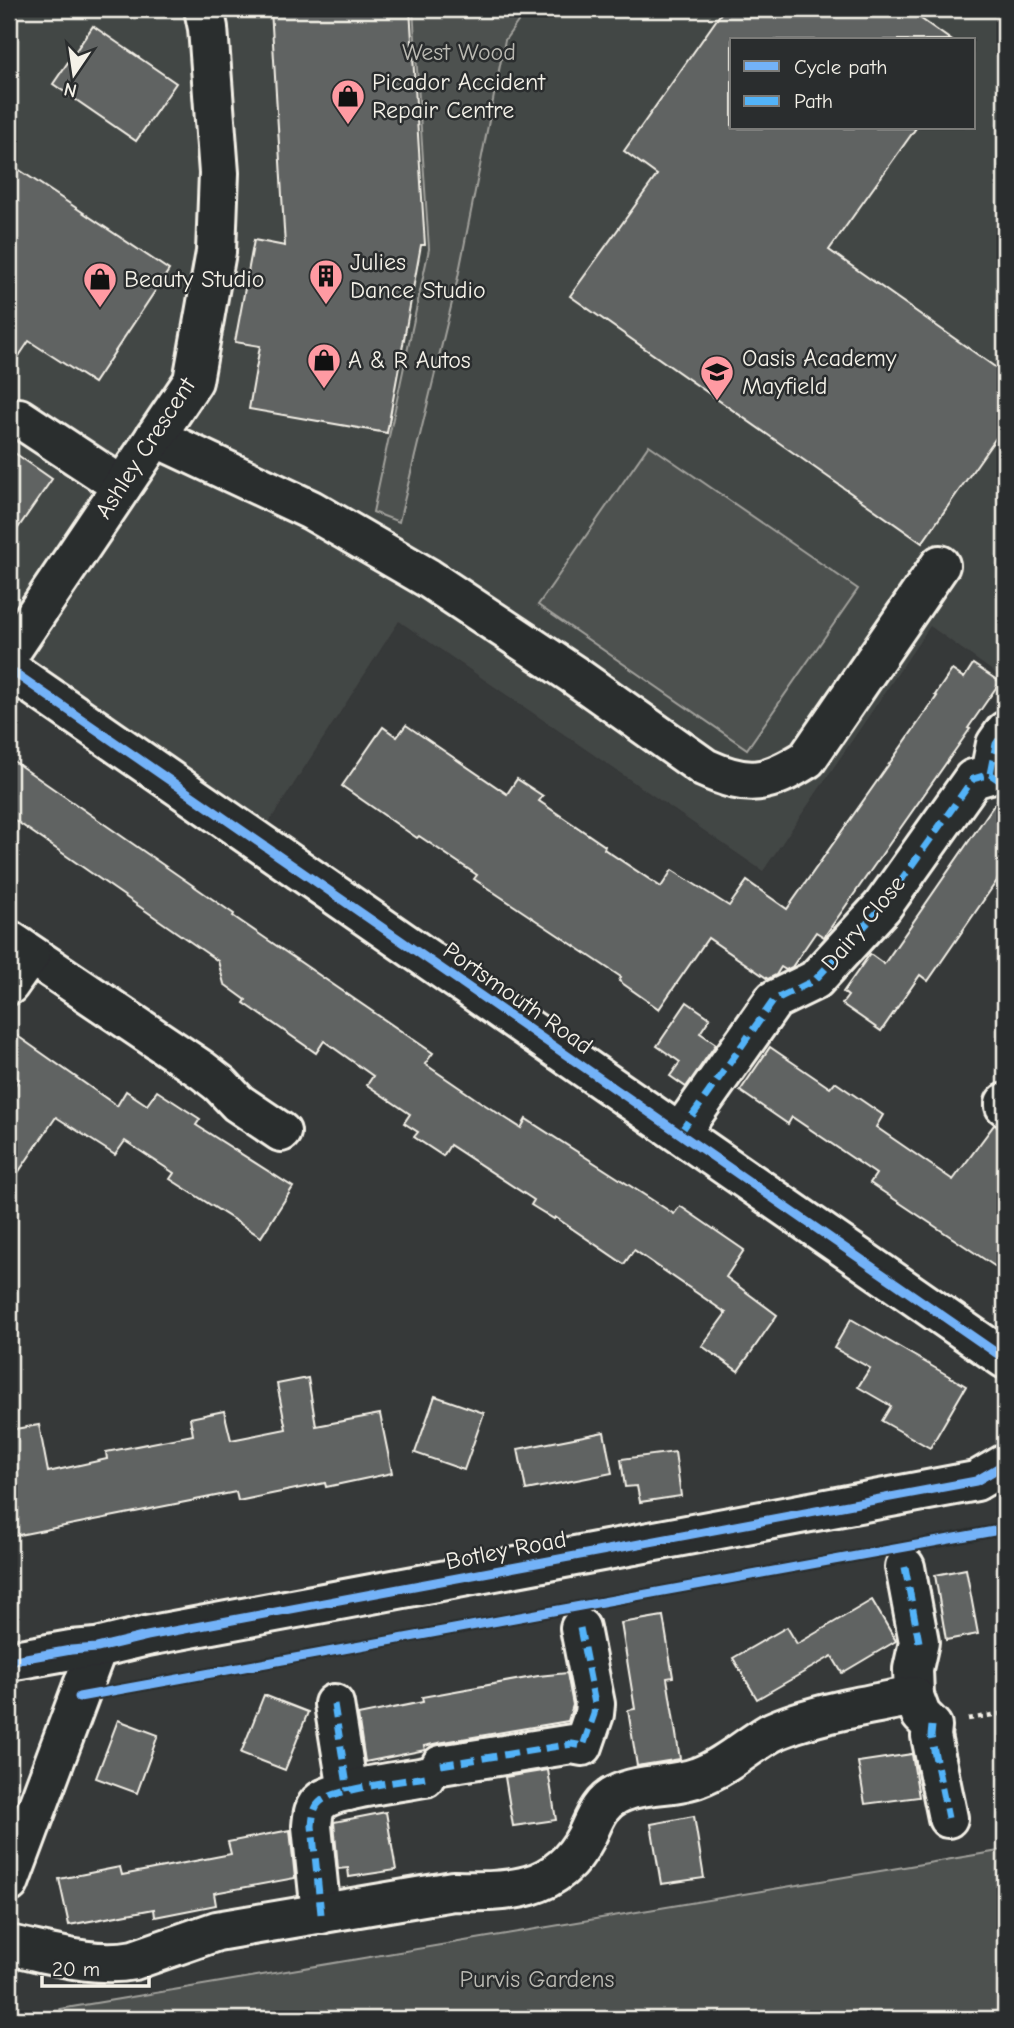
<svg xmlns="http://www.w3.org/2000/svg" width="1014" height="2028" viewBox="0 0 1014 2028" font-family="'Comic Neue',sans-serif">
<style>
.built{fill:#434645;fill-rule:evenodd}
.green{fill:#4e514f;stroke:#a1a19c;stroke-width:2}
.building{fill:#616362;stroke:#f4f1e8;stroke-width:2}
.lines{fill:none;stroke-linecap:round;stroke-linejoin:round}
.minor-casing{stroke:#f4f1e8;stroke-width:44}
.major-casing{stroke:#f4f1e8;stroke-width:44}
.path{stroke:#f4f1e8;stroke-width:4.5;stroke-dasharray:5 5;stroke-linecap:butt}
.minor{stroke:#2a2d2e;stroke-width:38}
.major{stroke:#2a2d2e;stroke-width:38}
.quiet{stroke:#52b3f8;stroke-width:7;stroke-dasharray:14 7;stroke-linecap:butt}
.cycleway-casing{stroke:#2a2d2e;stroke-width:13}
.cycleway{stroke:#73b2f8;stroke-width:9}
.labels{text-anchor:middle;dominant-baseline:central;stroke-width:5;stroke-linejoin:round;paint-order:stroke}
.park-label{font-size:24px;fill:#bab9b2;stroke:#2a2d2e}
.poi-label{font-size:24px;fill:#f4f1e8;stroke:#2a2d2e;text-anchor:start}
.street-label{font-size:24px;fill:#f4f1e8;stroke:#2a2d2e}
</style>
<rect width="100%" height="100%" fill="#363939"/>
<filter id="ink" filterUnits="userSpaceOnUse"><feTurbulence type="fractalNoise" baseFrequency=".0143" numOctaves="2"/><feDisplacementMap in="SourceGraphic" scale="14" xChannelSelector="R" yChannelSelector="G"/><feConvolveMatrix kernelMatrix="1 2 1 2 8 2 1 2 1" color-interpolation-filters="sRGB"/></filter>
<g filter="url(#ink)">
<path class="built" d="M9,9h404l16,240 -56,263 132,-472 22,-31h478v671l-75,-54 -167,245 -364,-250 -135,209 -255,-169zM732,40h242v88h-242z"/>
<g class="green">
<polygon points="413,9 527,9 505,40 457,282 399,522 373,512 429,249"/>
<polygon points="649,445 858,589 747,749 538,605"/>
<polygon points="1005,1850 1005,2019 68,2019 60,2009"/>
</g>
<g class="building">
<polygon points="271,9 410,9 425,245 421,245 387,433 249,409 260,346 235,342 254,240 285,246"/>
<polygon points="724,9 907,9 951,40 732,40 732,128 916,128 829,250 1005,374 1005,425 922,543 570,296 657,175 624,151"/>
<polygon points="93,26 176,83 136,141 53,84"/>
<polygon points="9,163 169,270 94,383 29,341 9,371"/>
<polygon points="9,449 52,479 9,541"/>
<polygon points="973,664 1000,682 968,728 970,729 824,937 816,932 792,967 786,970 781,967 776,975 768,979 708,938 659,1009 619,981 621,977 474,879 477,875 419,836 417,838 342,786 383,727 397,737 406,725 507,794 517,779 543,796 539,801 605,846 604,849 661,887 672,870 729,906 747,881 787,909 937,696 935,695 952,670 964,678"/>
<polygon points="9,758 234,914 233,916 433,1053 425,1064 479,1101 521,1128 526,1119 674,1214 680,1206 744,1250 726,1277 777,1315 738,1371 702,1346 726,1313 634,1250 624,1264 555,1217 554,1219 531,1205 534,1200 450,1145 443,1156 414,1137 418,1132 404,1123 410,1114 367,1085 373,1076 324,1041 316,1053 244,1003 246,1000 224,984 218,961 9,816"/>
<polygon points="1005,789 1005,869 928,981 920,975 881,1031 842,1004 848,996 843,992 870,954 884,964"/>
<polygon points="687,1002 710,1018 700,1033 716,1044 686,1087 670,1076 680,1062 657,1046"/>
<polygon points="9,1030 117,1106 126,1091 147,1105 157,1091 200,1119 196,1125 293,1187 261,1237 170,1179 174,1173 125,1141 115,1155 56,1117 9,1186 9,1094 19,1079 9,1073"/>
<polygon points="770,1047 830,1088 835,1082 883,1115 876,1127 953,1180 994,1125 1005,1128 1005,1273 870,1183 876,1174 792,1117 788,1124 740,1091"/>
<polygon points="851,1319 966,1386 930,1448 882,1421 891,1406 858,1387 870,1368 834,1348"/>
<polygon points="308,1378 316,1426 380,1414 392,1473 326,1487 325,1483 238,1501 236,1492 9,1537 9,1479 18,1477 9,1430 39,1425 48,1472 107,1459 106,1452 193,1435 190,1418 224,1411 231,1440 286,1429 277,1384"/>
<polygon points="435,1396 484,1413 464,1470 415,1453"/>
<polygon points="604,1432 612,1473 526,1490 518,1449"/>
<polygon points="675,1452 681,1496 640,1502 637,1486 625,1487 621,1459"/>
<polygon points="966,1569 978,1634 946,1640 935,1575"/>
<polygon points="872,1600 896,1641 842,1673 832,1656 757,1699 733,1658 787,1627 797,1644"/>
<polygon points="663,1616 673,1677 667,1678 680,1759 637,1766 628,1710 635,1709 621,1623"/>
<polygon points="567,1673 573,1705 568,1721 438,1743 424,1746 425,1750 365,1762 358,1715 423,1702 422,1697 538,1676"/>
<polygon points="264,1695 308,1712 285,1770 241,1753"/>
<polygon points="118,1720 158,1735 137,1793 96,1778"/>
<polygon points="912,1754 919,1797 865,1804 858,1762"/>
<polygon points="548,1770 556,1820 513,1826 505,1777"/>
<polygon points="386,1812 396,1870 349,1877 348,1868 338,1869 334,1822"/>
<polygon points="694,1816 704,1878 661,1884 651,1824"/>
<polygon points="290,1830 295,1878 214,1893 216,1905 155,1917 154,1909 69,1925 59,1879 120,1867 122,1875 231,1854 228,1842"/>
</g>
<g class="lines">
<g class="minor-casing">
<g id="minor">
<polyline points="19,418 122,486"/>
<path d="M155,437l156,73 117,68 146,97 131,93c44,20 62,16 102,-9l133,-194"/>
<polyline points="9,654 193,381 216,252 219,173 208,28 204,9"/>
<polyline points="9,940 202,1070 220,1084 238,1103 281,1132"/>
<polyline points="9,985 30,955"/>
<polyline points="1005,1103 1005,1106"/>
<polyline points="680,1133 774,1000 815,980 882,907 973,779 990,774 996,744 1005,731"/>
<polyline points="905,1567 919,1642 913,1669 914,1696"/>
<polyline points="334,1704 348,1791"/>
<polyline points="441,1765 572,1744 583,1746 594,1714 595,1704 580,1628"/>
<polyline points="9,1883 97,1648"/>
<path d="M321,1914l-9,-88c1,-9 1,-19 9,-25 14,-12 83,-20 104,-24"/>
<path d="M9,1945c40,8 84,23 125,15l83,-29 236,-40c55,1 104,2 133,-54 8,-16 13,-34 30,-42 25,-13 57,-8 82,-18 27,-10 48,-30 72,-44 8,-4 17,-7 25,-10 39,-13 79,-19 119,-27l7,19 11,11 -1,10 17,82"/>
</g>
</g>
<g class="major-casing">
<g id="major">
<polyline points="9,669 1005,1359"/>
<polyline points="9,1661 71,1650 97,1648 147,1636 976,1481 1005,1464"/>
</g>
</g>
<g class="path">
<polyline points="9,736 20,720"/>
<polyline points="968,1719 1005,1713"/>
</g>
<use href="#minor" class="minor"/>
<use href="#major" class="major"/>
<g class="quiet">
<polyline points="990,774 1005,784"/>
<polyline points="680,1133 774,1000 815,980 882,907 973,779 990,774 996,744 1005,731"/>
<polyline points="905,1567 919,1642"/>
<polyline points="334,1704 348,1791"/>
<polyline points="932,1726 931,1736 948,1818"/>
<polyline points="441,1765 572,1744 583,1746 594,1714 595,1704 580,1628"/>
<path d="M321,1914l-9,-88c1,-9 1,-19 9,-25 14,-12 83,-20 104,-24"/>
</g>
<g class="cycleway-casing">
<g id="cycleway">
<polyline points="9,669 1005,1359"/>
<polyline points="9,1661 71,1650 97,1648 147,1636 976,1481 1005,1464"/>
<polyline points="79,1697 1005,1529"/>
</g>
</g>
<use href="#cycleway" class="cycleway"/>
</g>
</g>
<defs>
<g id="shop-pin" transform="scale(1.75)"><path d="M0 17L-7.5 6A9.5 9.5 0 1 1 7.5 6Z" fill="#ff9aa2" stroke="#2a2d2e"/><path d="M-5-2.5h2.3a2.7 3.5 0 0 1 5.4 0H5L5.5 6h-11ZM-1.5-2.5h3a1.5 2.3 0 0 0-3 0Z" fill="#111"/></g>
<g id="building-pin" transform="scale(1.75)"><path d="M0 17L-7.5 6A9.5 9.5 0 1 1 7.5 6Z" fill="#ff9aa2" stroke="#2a2d2e"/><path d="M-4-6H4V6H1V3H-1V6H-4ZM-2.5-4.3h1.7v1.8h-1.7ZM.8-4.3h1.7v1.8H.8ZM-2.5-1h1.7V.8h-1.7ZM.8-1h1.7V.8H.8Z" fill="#111"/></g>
<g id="school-pin" transform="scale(1.75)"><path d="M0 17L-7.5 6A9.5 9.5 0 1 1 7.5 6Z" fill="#ff9aa2" stroke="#2a2d2e"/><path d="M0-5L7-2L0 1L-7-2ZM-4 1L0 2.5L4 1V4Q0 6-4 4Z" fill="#111"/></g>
</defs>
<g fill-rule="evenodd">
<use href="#shop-pin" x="348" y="96"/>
<use href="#building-pin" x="326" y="276"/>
<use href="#shop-pin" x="100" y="279"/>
<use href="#shop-pin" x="324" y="360"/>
<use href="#school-pin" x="717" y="372"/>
</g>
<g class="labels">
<g class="park-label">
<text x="459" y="52">West Wood</text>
<text x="537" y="1979">Purvis Gardens</text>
</g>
<g class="poi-label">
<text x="372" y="82">Picador Accident<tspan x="372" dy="28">Repair Centre</tspan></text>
<text x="350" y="262">Julies<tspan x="350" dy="28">Dance Studio</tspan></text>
<text x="124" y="279">Beauty Studio</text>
<text x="742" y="358">Oasis Academy<tspan x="742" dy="28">Mayfield</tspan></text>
<text x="348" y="360">A &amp; R Autos</text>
</g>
<g class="street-label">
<text transform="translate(145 448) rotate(-57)">Ashley Crescent</text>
<text transform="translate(863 923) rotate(-50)">Dairy Close</text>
<text transform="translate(518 998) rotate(35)">Portsmouth Road</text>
<text transform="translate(506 1550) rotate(-11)">Botley Road</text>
</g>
</g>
<rect width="1014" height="2028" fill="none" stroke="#2a2d2e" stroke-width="35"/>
<rect x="18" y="18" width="979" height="1993" fill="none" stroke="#f4f1e8" stroke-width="2.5" filter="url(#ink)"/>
<rect x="730" y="38" width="245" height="91" fill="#2a2d2e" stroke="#7b7b78" stroke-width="2"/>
<rect x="744" y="61" width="35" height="10" fill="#73b2f8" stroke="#7b7b78" stroke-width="2"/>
<text x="794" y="74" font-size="21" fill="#f4f1e8">Cycle path</text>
<rect x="744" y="96" width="35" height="10" fill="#52b3f8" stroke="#7b7b78" stroke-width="2"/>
<text x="794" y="108" font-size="21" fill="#f4f1e8">Path</text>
<g transform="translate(74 74) rotate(193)" stroke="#2a2d2e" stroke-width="5" paint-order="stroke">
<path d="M0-5L12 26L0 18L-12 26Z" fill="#f4f1e8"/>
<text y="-10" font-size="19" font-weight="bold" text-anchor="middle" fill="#f4f1e8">N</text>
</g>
<path d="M42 1976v10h107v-10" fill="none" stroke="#f4f1e8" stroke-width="3.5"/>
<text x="52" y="1976" font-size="21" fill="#f4f1e8" stroke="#2a2d2e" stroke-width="5" paint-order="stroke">20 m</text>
</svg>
